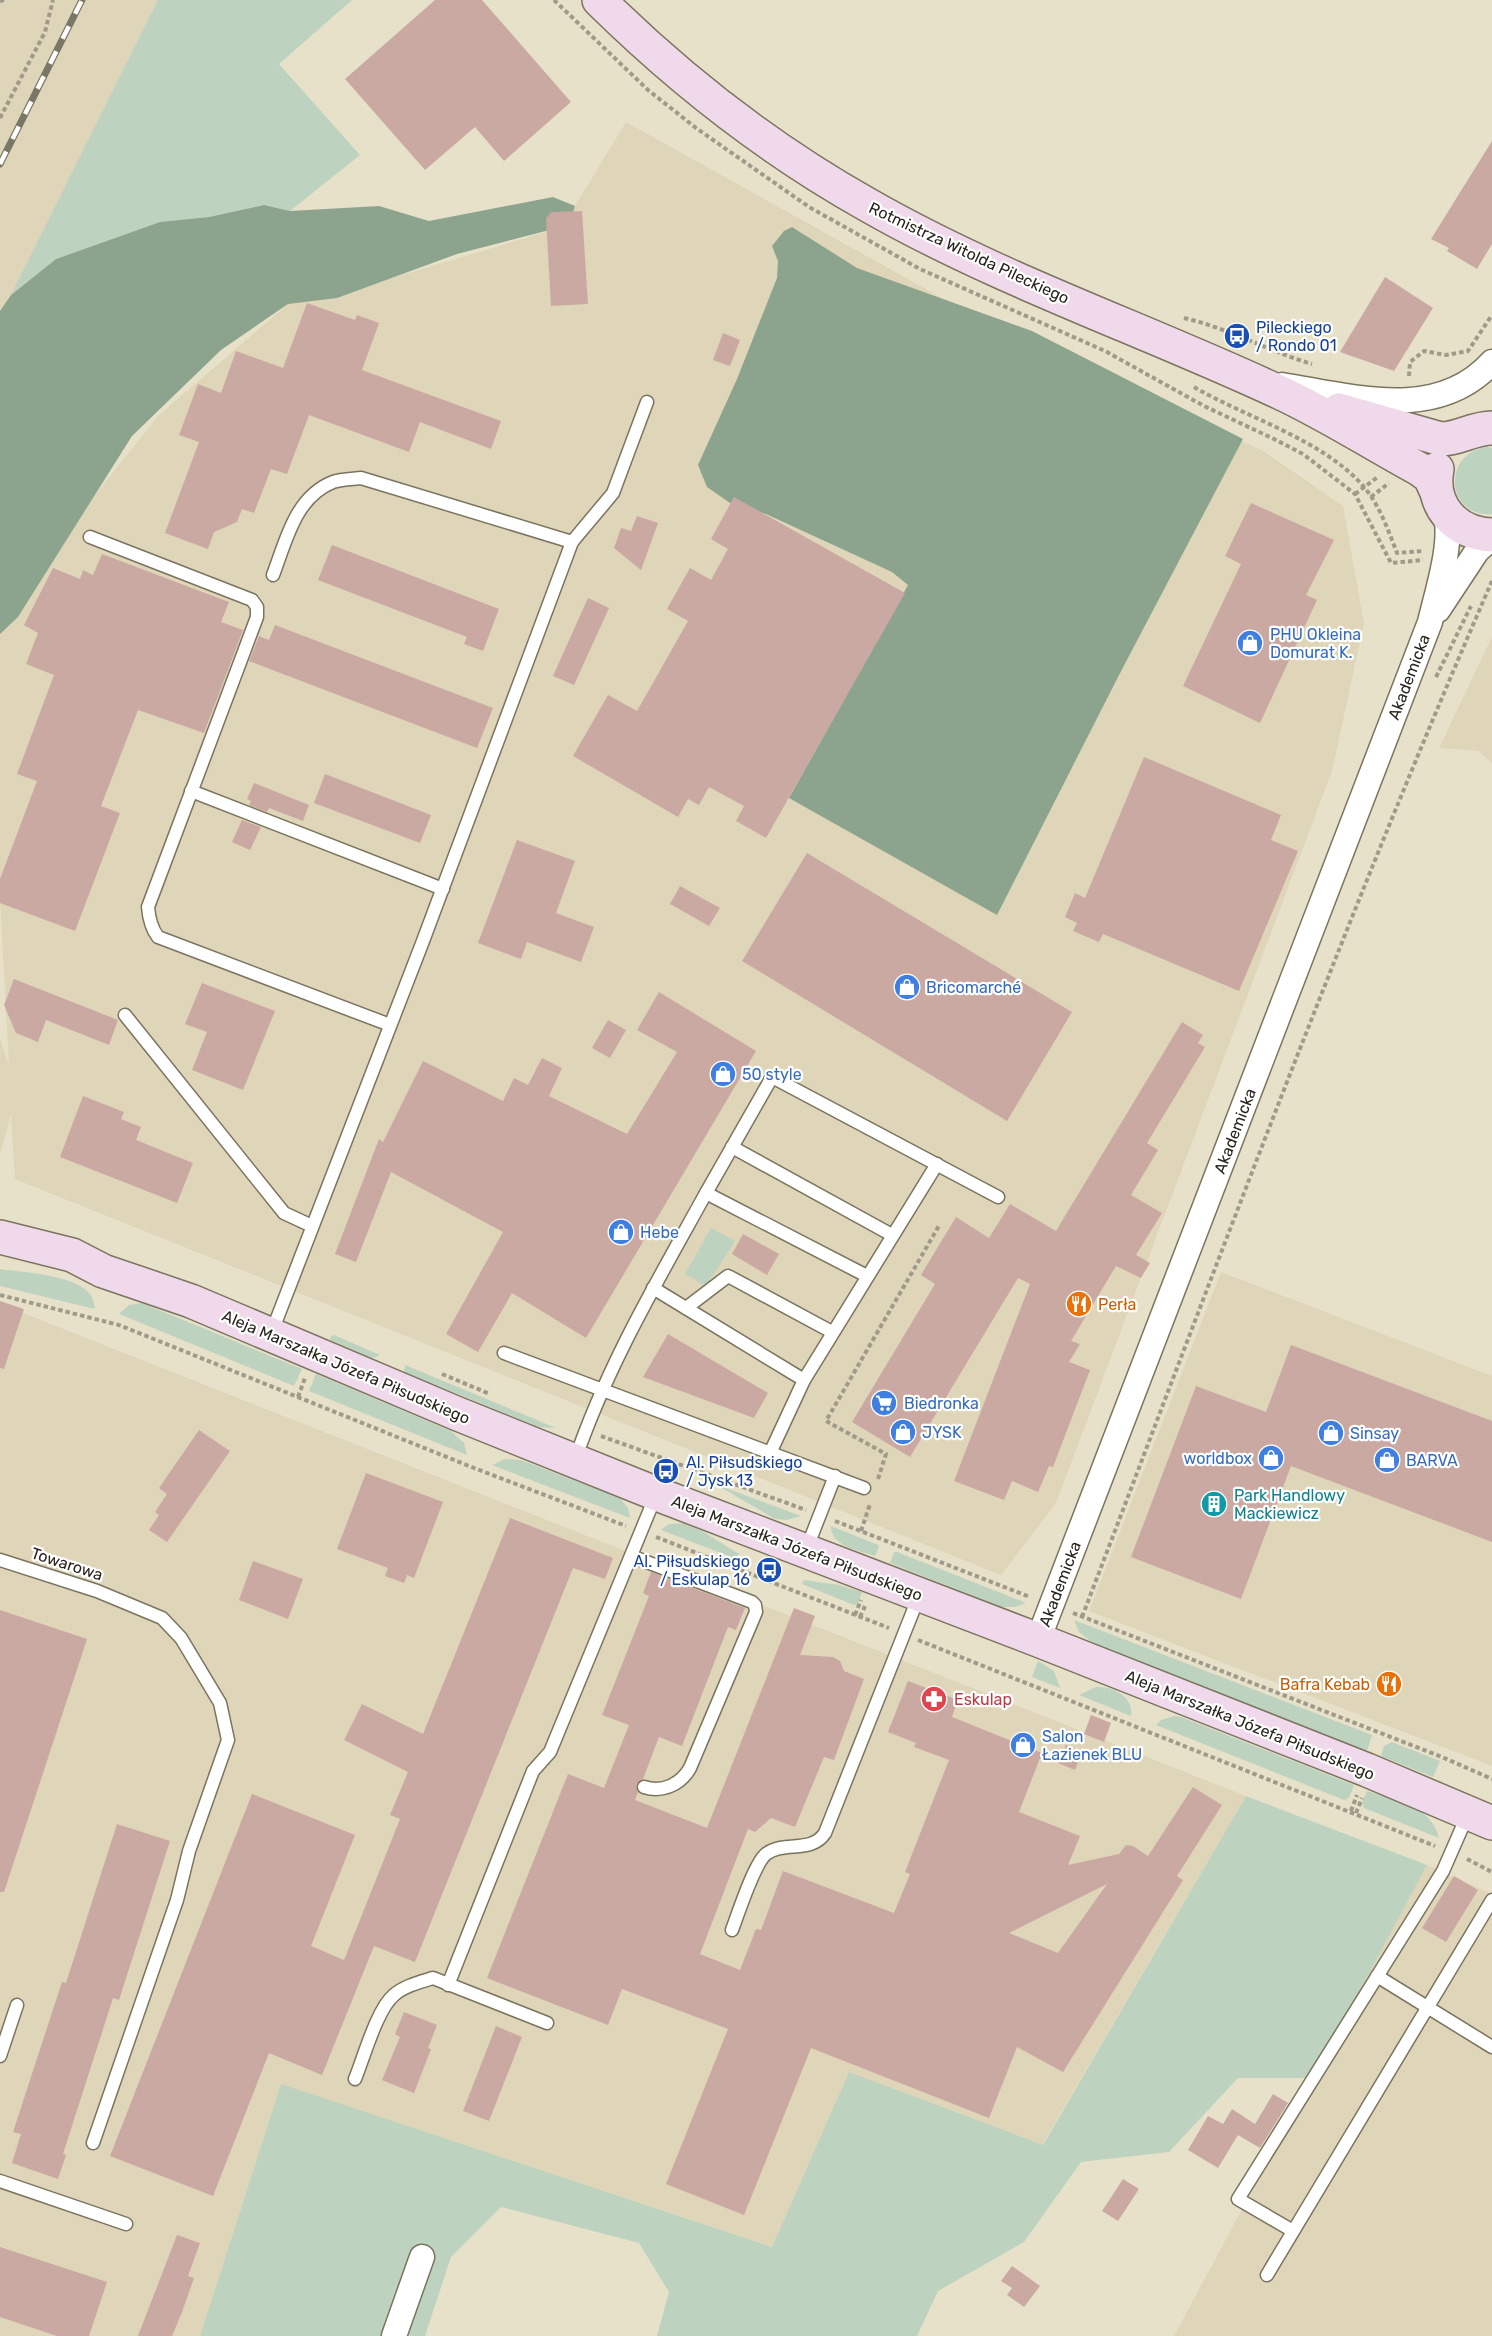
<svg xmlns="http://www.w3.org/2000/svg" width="1492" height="2336" viewBox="0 0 1492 2336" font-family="Rubik,sans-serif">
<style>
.built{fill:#dfd5b8}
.green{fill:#bdd3bf}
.forest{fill:#8ca48e}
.building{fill:#cba9a3;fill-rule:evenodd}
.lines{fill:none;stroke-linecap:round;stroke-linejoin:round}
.lane-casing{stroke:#7a745f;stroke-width:15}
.street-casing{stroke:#7a745f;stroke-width:27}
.secondary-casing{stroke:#7a745f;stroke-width:36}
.path{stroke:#9f9a89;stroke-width:4;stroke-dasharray:4.5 3;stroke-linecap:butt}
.lane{stroke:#fff;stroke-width:12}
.street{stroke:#fff;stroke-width:24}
.secondary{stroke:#f0d9eb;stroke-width:33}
.rail-casing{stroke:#7b7767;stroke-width:7}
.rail{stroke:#fff;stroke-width:4.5;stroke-dasharray:14;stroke-linecap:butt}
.labels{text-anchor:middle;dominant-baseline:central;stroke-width:4.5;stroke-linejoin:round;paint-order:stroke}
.street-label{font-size:16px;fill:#27251c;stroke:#fff}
.transit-label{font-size:16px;fill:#164399;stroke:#fff;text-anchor:start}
.shop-label{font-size:16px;fill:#366cbe;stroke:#fff;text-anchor:start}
.food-label{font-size:16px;fill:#c56008;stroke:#fff;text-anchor:start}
.culture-label{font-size:16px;fill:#0d838f;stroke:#fff;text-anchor:start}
.health-label{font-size:16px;fill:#be3a42;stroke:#fff;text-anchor:start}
</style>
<rect width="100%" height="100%" fill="#e8e1ca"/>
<g class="built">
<polygon points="0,0 158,0 0,319"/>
<polygon points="626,122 942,298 1263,451 1343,506 1364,623 1332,771 1056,1503 1001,1575 15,1179 11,1114 0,1154 0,1039 9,1065 0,900 0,613 159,415 288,304 392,278 569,225 575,206"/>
<polygon points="1492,637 1492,763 1479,751 1439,748"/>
<polygon points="1221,1272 1492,1376 1492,1766 1089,1611"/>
<polygon points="0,1304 1246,1796 1042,2145 849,2072 772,2247 281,2084 200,2336 0,2336"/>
<polygon points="1427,1865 1492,1894 1492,2336 1174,2336"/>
</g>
<g class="green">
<polygon points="158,0 352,0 279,64 360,155 290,211 264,205 209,217 160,222 56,259 11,295"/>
<path d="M1487,447l5,1v66c-45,4 -52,-60 -5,-67z"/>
<polygon points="711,1228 735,1241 706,1286 685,1274"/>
<path d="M0,1269c22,3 73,6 88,23 5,5 6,11 7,17l-95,-23z"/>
<polygon points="142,1303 302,1369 294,1386 119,1314 129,1305"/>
<polygon points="334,1335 380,1355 372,1358 330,1340 331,1336"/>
<polygon points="405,1365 556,1428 539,1427 404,1372"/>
<polygon points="316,1374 451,1431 464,1443 467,1455 309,1391"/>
<polygon points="505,1459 521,1460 620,1498 628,1508 630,1518 492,1465"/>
<polygon points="715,1484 801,1516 787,1520 775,1519"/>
<polygon points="683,1523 702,1531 739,1554 737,1557 734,1558 661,1530 669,1524"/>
<path d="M831,1526l47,19 1,2 -4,9c-15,-5 -45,-10 -44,-30z"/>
<polygon points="894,1552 897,1552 1026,1603 1015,1607 1002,1607 890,1563"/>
<polygon points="804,1580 839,1585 862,1592 858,1604 854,1605 802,1584"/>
<polygon points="1074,1620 1372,1735 1367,1751 1093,1643 1079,1632"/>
<polygon points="1038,1661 1054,1671 1060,1688 1032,1677"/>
<path d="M1096,1687c17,-1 38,10 35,29l-52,-21z"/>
<polygon points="1174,1716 1181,1717 1354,1785 1349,1798 1344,1800 1156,1725 1161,1720"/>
<polygon points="1392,1742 1440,1761 1433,1777 1381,1756 1384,1746"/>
<path d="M1367,1791c28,10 65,15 72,47l-75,-30 -2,-5z"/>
<polygon points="1246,1796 1427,1865 1313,2078 1238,2078 1169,2152 1081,2162 1024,2242 938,2291 917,2336 657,2336 669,2292 639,2243 501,2207 451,2257 425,2336 200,2336 281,2084 772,2247 849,2072 1043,2145"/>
</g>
<g class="forest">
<polygon points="553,197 575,206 569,225 457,254 337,298 288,304 221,350 132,436 18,617 0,634 0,311 11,295 56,259 160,222 209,217 264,205 290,211 379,206 429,221"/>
<polygon points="792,227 857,268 1032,331 1243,439 1118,677 997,915 789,798 908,585 892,572 766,514 730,503 707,487 698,465 737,379 777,278 778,261 772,246 784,231"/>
</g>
<g class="building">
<polygon points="435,0 482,0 571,102 504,161 475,127 425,170 345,79"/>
<polygon points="1492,141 1492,244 1477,269 1447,251 1449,248 1431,239"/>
<polygon points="582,211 588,304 551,306 546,218 552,212"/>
<polygon points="1385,277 1433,308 1394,371 1340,352"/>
<polygon points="307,303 355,320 357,315 379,323 362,370 501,421 491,449 420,422 409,452 309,415 287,474 271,469 254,513 242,509 237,522 214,532 208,549 165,533 199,442 179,435 198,384 221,393 236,351 283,368"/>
<polygon points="723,333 740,340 730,366 713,360"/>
<polygon points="734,497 905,593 766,838 736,821 744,806 709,787 699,805 688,799 678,817 573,756 608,695 637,711 688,621 667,609 690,568 711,580 728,549 711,539"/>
<polygon points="1251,503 1334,540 1306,595 1317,600 1260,723 1183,686 1241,564 1225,556"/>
<polygon points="637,516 658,523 641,570 614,548 621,528 631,531"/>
<polygon points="332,545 499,609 483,651 464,644 467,637 318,580"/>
<polygon points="102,554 229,602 221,622 243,630 204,733 138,710 101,806 120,813 75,931 0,903 0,879 37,781 17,774 54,675 26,664 38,633 24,625 53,568 80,579 83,570 93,575"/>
<polygon points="588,598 609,608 574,685 553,676"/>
<polygon points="275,625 493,708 477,748 249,661 259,636 269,640"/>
<polygon points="1144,757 1281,815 1271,840 1298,851 1239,991 1103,934 1099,942 1073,931 1077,923 1065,917 1075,893 1085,898"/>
<polygon points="325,774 431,815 420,843 314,803"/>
<polygon points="254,783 309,805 303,821 269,808 267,812 249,805 251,801 247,799"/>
<polygon points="242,820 261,827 250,850 232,842"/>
<polygon points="517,840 575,861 556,913 594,927 581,962 527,942 521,959 478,943"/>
<polygon points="807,853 1072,1012 1007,1121 742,961"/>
<polygon points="680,886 720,908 709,926 670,904"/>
<polygon points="14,979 118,1020 109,1045 46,1020 38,1042 16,1033 4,1005"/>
<polygon points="202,983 275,1011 243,1090 192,1070 207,1032 185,1024"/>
<polygon points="659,992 756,1051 586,1338 512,1293 478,1352 446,1334 503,1232 391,1172 356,1262 335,1254 379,1139 383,1142 423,1061 503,1101 514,1078 528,1085 542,1058 562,1068 549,1096 627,1134 677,1052 637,1030"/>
<polygon points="608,1020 626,1030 610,1058 592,1048"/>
<polygon points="1182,1022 1203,1035 1198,1043 1205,1047 1147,1143 1158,1150 1131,1195 1162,1213 1136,1255 1150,1263 1141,1278 1116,1266 1071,1341 1080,1344 1069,1362 1090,1370 1053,1467 1049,1466 1038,1492 1012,1481 1004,1500 954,1481 1030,1284 1018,1278 910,1457 852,1422 935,1284 921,1275 956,1217 989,1238 1010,1204 1056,1231"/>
<polygon points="83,1096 124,1112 121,1119 141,1127 136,1140 193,1163 177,1203 60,1157"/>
<polygon points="743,1234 779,1254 767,1275 732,1254"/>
<polygon points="0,1301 24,1309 4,1369 0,1368"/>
<polygon points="668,1334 768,1393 754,1418 643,1377"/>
<polygon points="1291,1345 1492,1421 1492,1542 1291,1466 1241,1599 1131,1557 1196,1386 1266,1412"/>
<polygon points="199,1430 230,1451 167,1542 149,1530 159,1515 155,1512 167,1494 159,1488"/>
<polygon points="366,1473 443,1502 414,1578 407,1575 404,1583 385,1576 388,1568 337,1549"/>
<polygon points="510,1518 613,1558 605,1579 573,1568 415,1962 374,1946 322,2075 269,2053 213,2196 110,2156 252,1794 355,1835 311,1946 344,1960 400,1819 390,1815 408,1772 344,1740 362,1704 423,1734"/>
<polygon points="253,1561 303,1579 288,1619 239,1600"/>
<path d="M651,1572l94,36 -9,22 -8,-3 -46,119 -23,-9 -16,42 -7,6 2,7 -3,8 72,28 87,-220 21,8 -15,39 33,2 7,4 4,10 20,8 -30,81 -10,-3 -29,70 -24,-9 -16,14 -7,-3 -48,125 40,16 16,-41 5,1 22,-59 111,42 16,-39 -5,-2 44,-112 -35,-13 2,-4 -28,-11 20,-51 50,19 -6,17 90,36 -23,59 61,24 -12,29 51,-11 7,-9 7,1 15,10 45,-69 29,18 -45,71 6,4 -120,192 -46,-25 -28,71 -178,-70 -67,167 -78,-31 62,-155 -106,-40 -14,36 -121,-47 81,-204 36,14 25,-63 -27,-10 47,-119 -6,-3zM1107,1884l-49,69 -49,-20z"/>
<polygon points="0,1610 87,1639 4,1892 0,1892"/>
<polygon points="1091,1715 1111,1723 1104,1742 1084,1734"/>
<polygon points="1066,1745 1082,1753 1075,1770 1058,1763"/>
<polygon points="117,1824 170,1841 119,2000 113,1998 63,2154 66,2155 58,2179 12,2163 21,2134 13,2132 62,1982 66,1983"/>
<polygon points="1454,1876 1478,1890 1446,1942 1422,1928"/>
<polygon points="404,2012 437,2025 428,2048 431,2049 414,2093 382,2080 400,2037 395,2034"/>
<polygon points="496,2026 522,2037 489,2121 463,2111"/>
<polygon points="1273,2094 1288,2103 1260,2148 1238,2135 1218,2168 1188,2150 1208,2116 1223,2124 1232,2109 1255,2124"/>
<polygon points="1123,2179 1139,2189 1118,2221 1102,2211"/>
<polygon points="177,2235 200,2243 188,2276 194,2278 182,2312 172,2336 138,2336"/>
<polygon points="0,2247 107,2282 89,2336 57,2336 0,2317"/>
<polygon points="1012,2266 1040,2286 1024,2307 1007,2295 1012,2288 1001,2281"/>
</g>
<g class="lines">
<g class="lane-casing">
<g id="lane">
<path d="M90,537l162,63 5,7v10l-109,290c1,12 3,21 10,30l232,88"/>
<path d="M273,575c13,-34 22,-78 60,-93 8,-3 19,-3 28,-4l211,64"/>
<polyline points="191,791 443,889"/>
<polyline points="125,1015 284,1213 312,1226"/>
<polyline points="732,1147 892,1235"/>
<polyline points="706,1193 772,1077 998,1197"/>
<polyline points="653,1288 804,1380"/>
<polyline points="686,1308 728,1276 832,1332"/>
<polyline points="271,1334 423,941 572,542 613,493 647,402"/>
<polyline points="504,1353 864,1488"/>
<polyline points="771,1451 804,1380 937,1164"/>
<path d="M575,1460c32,-94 83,-180 131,-267l161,83"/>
<polyline points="806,1550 835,1476"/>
<path d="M631,1556l121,46 3,3 1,7 -66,156c-9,16 -27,25 -46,19"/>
<polyline points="0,1560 97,1591 162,1618 181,1638 220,1703 228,1740 189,1851 177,1900 93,2143"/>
<path d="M732,1930c6,-16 22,-66 34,-76 19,-14 45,0 59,-21l94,-237"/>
<polyline points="1377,1976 1492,2047"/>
<polyline points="448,1985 533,1771 550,1752 656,1495"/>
<polyline points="0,2056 17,2005"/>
<path d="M355,2079c9,-22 22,-70 39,-84 10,-9 26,-13 39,-17l114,45"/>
<polyline points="0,2181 126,2224"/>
<polyline points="1293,2231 1238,2199 1443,1871 1468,1814"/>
<polyline points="1267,2275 1492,1900"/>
</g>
</g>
<g class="street-casing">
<g id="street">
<path d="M1282,385c69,11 155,38 210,-23"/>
<polyline points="1438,610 1477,551 1492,537"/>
<path d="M1038,1640l392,-1018c7,-30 24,-81 15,-110"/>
<polyline points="394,2336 422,2257"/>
</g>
</g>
<g class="secondary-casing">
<g id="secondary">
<path d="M599,0c80,79 171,150 269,205 131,75 276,124 413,188 47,22 92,51 138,76l11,8 5,11"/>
<path d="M1339,410l102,29c18,0 32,-11 51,-11"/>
<path d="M1437,469c-7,36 18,65 55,66"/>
<polyline points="0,1237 72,1255 103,1271 191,1301 458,1414 657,1494 1038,1640 1367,1770 1492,1823"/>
</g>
</g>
<g class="path">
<polyline points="554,0 648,90 696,128 809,207 920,269 1105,351 1204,406 1274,439 1303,454 1355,494 1391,563 1423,560"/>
<polyline points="0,1 4,0"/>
<polyline points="0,118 45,32 53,0"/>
<path d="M1184,318c44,10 84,33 128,46"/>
<polyline points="1409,376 1410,362 1424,351 1446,355 1468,351 1492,315"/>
<path d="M1194,387c53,31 130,53 170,100 16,19 24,43 33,66l26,-2"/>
<polyline points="1355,494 1379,476"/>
<polyline points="1371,497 1389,483"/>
<polyline points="1436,677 1471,606"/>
<polyline points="0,1295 119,1325 474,1468 626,1526"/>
<polyline points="442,1374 490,1394"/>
<polyline points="298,1397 305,1378"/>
<polyline points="601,1436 806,1510"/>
<polyline points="878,1479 886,1454 826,1421 940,1224"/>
<polyline points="835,1521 1030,1597"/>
<polyline points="861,1531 870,1504"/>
<polyline points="656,1537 889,1628"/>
<polyline points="1073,1613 1442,1757 1492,1779"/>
<polyline points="855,1615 861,1600"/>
<polyline points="860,1617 866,1604"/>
<path d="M1082,1617c133,-347 262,-696 410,-1036"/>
<polyline points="918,1640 1435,1846"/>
<polyline points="1351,1811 1357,1795"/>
<polyline points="1356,1813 1362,1798"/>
<polyline points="1467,1859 1492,1872"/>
</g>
<use href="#lane" class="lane"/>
<use href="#street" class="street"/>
<use href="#secondary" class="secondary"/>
<g class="rail-casing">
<polyline id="rail" points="0,164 82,0"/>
</g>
<use href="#rail" class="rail"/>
</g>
<defs>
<g id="bus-disc" transform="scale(1.35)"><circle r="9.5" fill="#1a4fb4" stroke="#fff"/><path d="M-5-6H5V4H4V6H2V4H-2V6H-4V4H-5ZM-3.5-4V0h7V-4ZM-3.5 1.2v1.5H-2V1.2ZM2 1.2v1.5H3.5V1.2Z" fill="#fff"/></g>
<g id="shop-disc" transform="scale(1.35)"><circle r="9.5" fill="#3f7fe0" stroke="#fff"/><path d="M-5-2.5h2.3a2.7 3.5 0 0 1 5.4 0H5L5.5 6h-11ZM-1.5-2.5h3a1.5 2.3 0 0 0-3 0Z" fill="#fff"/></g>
<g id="restaurant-disc" transform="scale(1.35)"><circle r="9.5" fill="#e8710a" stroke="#fff"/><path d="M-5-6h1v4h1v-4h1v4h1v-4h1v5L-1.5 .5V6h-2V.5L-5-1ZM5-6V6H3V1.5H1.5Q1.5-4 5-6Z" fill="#fff"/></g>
<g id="supermarket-disc" transform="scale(1.35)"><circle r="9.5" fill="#3f7fe0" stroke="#fff"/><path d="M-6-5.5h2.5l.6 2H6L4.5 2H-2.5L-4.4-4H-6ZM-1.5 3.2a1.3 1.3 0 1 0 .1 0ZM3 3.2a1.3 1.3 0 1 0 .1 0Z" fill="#fff"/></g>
<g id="building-disc" transform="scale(1.35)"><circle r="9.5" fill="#0f9aa8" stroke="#fff"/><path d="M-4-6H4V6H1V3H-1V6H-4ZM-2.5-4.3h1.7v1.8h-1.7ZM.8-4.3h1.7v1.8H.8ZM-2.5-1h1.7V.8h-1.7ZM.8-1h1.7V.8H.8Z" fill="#fff"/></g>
<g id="pharmacy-disc" transform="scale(1.35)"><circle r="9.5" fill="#e0444e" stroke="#fff"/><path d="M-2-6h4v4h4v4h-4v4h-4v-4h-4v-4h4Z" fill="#fff"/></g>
</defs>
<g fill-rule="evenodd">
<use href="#bus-disc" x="1237" y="336"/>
<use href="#shop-disc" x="1250" y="643"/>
<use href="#shop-disc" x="907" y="987"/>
<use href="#shop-disc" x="723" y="1074"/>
<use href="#shop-disc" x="621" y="1232"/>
<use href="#restaurant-disc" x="1079" y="1304"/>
<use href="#supermarket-disc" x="884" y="1403"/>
<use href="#shop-disc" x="903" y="1432"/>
<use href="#shop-disc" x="1331" y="1433"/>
<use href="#shop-disc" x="1271" y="1458"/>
<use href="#shop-disc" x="1387" y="1460"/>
<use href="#bus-disc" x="666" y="1471"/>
<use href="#building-disc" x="1214" y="1504"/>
<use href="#bus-disc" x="769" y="1570"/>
<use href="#restaurant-disc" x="1389" y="1684"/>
<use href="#pharmacy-disc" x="934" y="1699"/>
<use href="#shop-disc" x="1023" y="1745"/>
</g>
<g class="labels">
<g class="street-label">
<text transform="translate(969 253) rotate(25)">Rotmistrza Witolda Pileckiego</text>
<text transform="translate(1409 677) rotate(-69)">Akademicka</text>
<text transform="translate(1235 1131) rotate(-69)">Akademicka</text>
<text transform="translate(346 1367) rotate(23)">Aleja Marszałka Józefa Piłsudskiego</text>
<text transform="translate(797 1548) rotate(21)">Aleja Marszałka Józefa Piłsudskiego</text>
<text transform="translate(67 1564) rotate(18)">Towarowa</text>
<text transform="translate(1060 1584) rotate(-69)">Akademicka</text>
<text transform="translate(1250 1725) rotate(22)">Aleja Marszałka Józefa Piłsudskiego</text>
</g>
<g class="transit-label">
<text x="1256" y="327">Pileckiego<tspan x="1256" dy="18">/ Rondo 01</tspan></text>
<text x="686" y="1462">Al. Piłsudskiego<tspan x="686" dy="18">/ Jysk 13</tspan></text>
<text x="750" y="1561" text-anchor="end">Al. Piłsudskiego<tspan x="750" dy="18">/ Eskulap 16</tspan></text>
</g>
<g class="shop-label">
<text x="1270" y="634">PHU Okleina<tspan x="1270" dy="18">Domurat K.</tspan></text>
<text x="926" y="987">Bricomarché</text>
<text x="742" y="1074">50 style</text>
<text x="640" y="1232">Hebe</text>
<text x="904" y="1403">Biedronka</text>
<text x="922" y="1432">JYSK</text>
<text x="1350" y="1433">Sinsay</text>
<text x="1252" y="1458" text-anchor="end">worldbox</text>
<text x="1406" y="1460">BARVA</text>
<text x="1042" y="1736">Salon<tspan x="1042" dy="18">Łazienek BLU</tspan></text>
</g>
<g class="food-label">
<text x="1098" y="1304">Perła</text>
<text x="1370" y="1684" text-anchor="end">Bafra Kebab</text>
</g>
<g class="culture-label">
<text x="1234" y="1495">Park Handlowy<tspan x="1234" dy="18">Mackiewicz</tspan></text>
</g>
<g class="health-label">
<text x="954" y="1699">Eskulap</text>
</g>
</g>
</svg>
